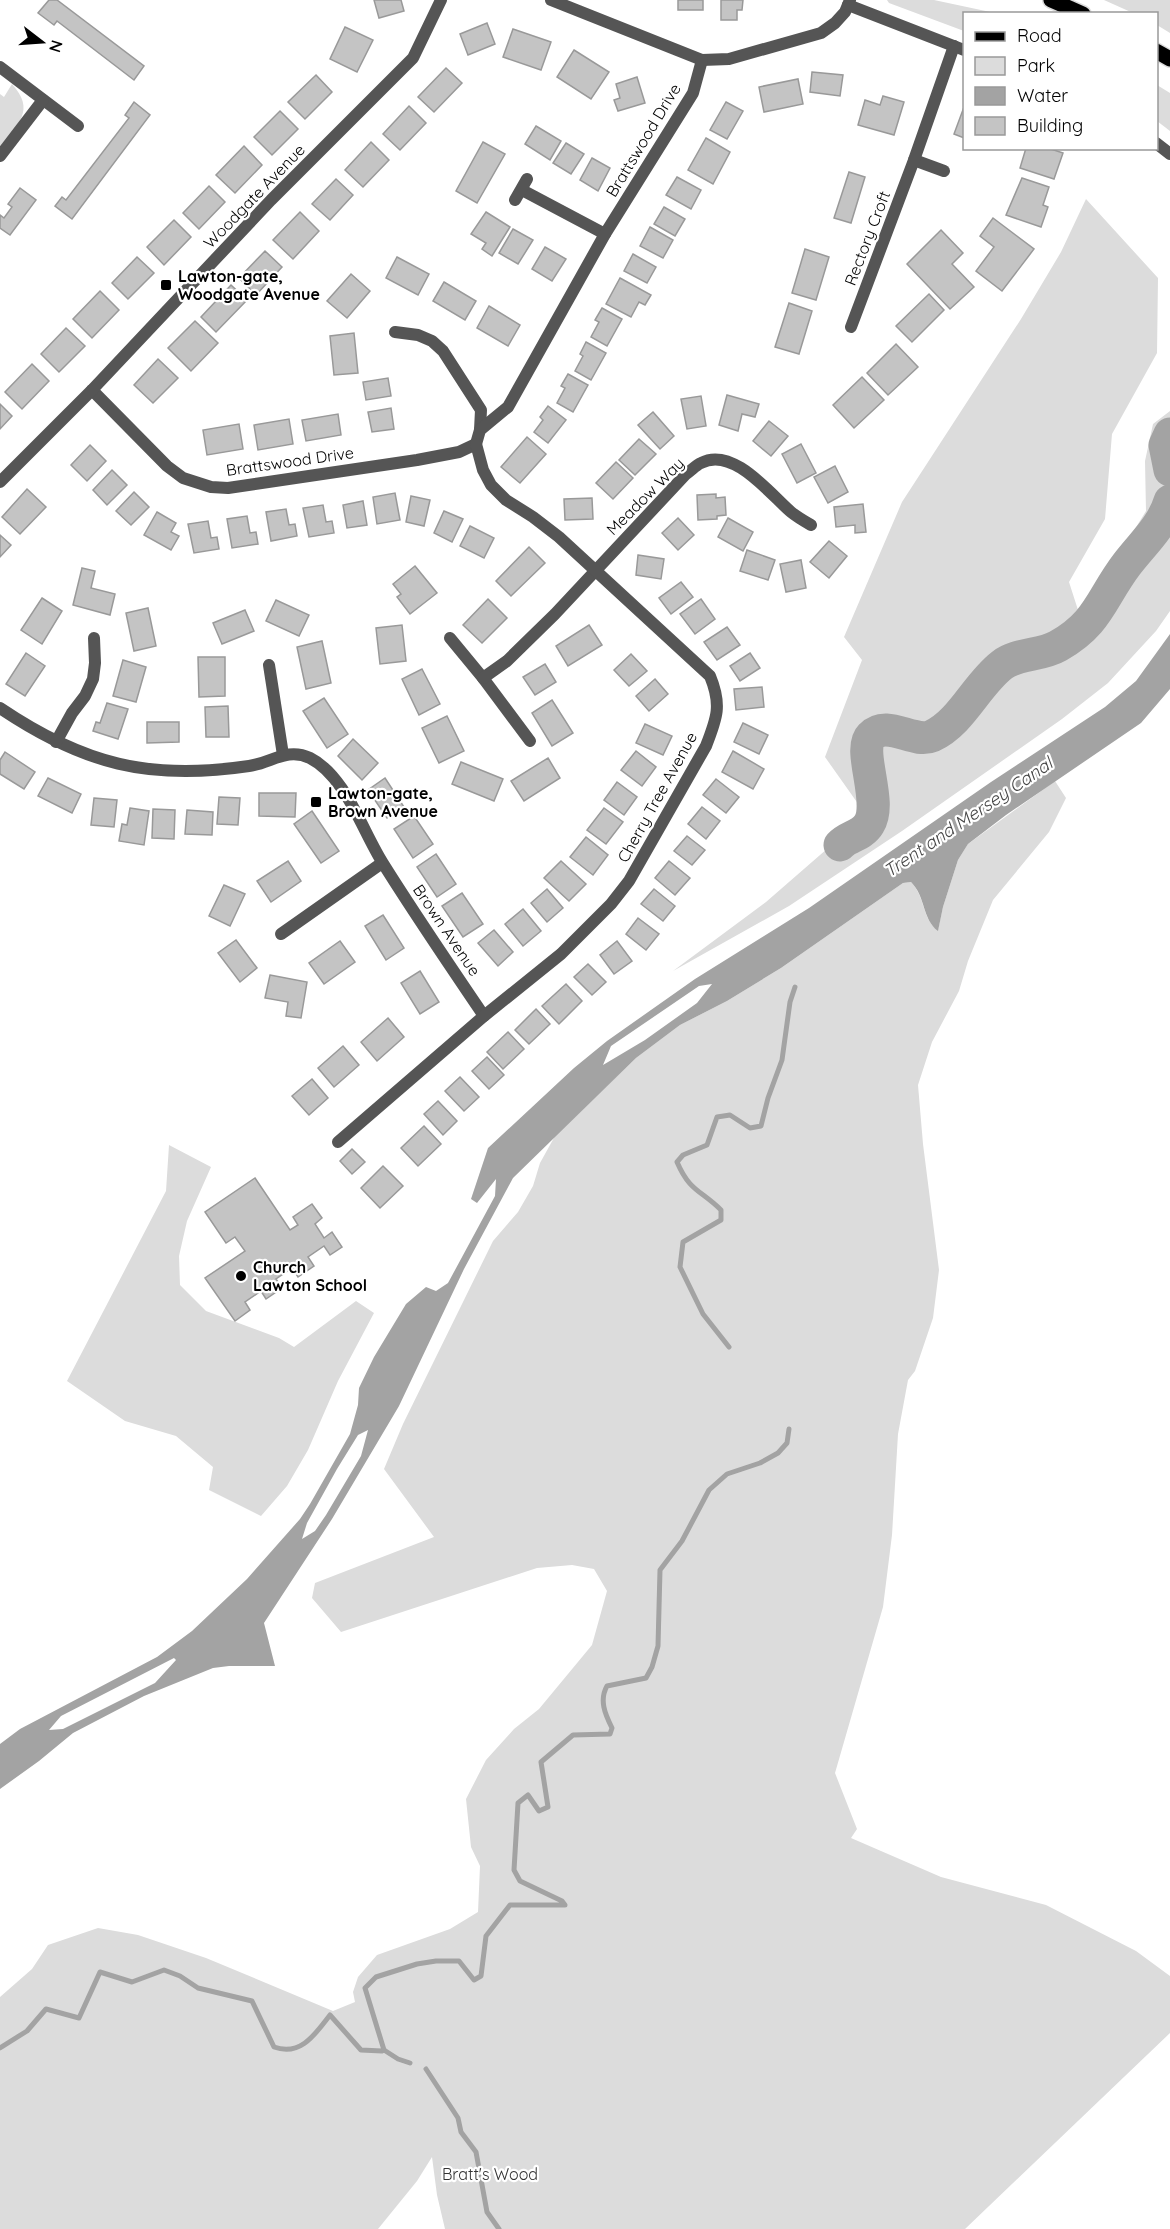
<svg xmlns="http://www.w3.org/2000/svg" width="1170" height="2229" viewBox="0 0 1170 2229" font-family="Quicksand,sans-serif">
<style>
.green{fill:#dcdcdc}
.water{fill:#a3a3a3;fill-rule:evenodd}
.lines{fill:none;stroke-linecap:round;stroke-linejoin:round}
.stream{stroke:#a3a3a3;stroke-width:5}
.river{stroke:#a3a3a3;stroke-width:33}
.building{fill:#c4c4c4;stroke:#999;stroke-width:1.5}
.primary-casing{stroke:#dbdbdb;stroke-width:18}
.minor{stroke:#555;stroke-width:12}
.primary{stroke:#000;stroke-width:15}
.poi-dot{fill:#000;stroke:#fff;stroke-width:2}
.labels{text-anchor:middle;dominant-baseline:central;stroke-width:4.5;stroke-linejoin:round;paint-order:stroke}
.street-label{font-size:16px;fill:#000;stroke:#fff}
.poi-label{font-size:16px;font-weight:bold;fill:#000;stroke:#fff;text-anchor:start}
.park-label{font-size:16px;fill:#333;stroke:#fff}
.water-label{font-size:18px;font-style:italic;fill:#444;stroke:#fff}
</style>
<rect width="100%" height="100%" fill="#fff"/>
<g class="green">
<polygon points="887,0 934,0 995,13 964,14 964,31 889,3"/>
<polygon points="1104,0 1170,0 1170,33 1157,25 1156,14 1133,13"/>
<path d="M12,84c24,27 6,39 -12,63v-53l4,3z"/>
<polygon points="1157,85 1170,93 1170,131 1157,121"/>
<polygon points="1086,199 1158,278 1157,353 1112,434 1105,519 1069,582 1078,610 1088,599 1111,568 1146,511 1145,461 1153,424 1170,411 1170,611 1156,631 1108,683 1062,719 902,831 789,906 673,971 766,902 866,815 825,757 862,660 844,637 902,502 1021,319 1061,252"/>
<path d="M1055,781l11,17 -17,34 -56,68 -25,61 -9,30 -27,51 -14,43 5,59 16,126 -6,48 -18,53 -7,9 -10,54 -6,101 -9,72 -48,166 22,56 -6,9 90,39 105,28 90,46 34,25v57l-205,196h-520l-8,-34 -5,-38 -15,24 -39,48h-378v-232l32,-28 16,-24 50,-17 40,7 68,23 127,53 22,-9 -2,-10 5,-15 19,-22 73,-26 28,-17 2,-46 -9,-19 -5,-48 20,-39 28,-31 25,-20 53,-64 15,-54 -13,-22 -22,-4 -35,3 -196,64 -29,-34 3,-15 119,-46 -50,-68 19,-45 90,-183 25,-29 15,-26 7,-23 15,-27 81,-78 44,-33 47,-24 54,-33 122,-85 8,-1c15,16 11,38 27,48l5,-23 15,-47 10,-16z"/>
<polygon points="169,1145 211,1167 187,1221 179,1256 180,1285 206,1311 279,1338 294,1347 356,1301 374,1313 338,1381 308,1450 287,1486 261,1516 209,1490 213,1467 176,1436 125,1421 67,1381 166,1191"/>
</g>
<path class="water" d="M1170,634v55l-29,34 -135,92 -38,29 -10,16 -15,47 -5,24c-16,-12 -12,-34 -27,-49l-8,1 -122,85 -54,33 -47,24 -44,33 -123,120 -49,91 -65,137 -67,113 -68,104 11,43h-46l-16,2 -69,28 -71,37 -34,28 -39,28v-45l20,-15 137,-72 35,-26 55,-52 53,-60 10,-15 40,-70 8,-29 1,-17 15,-31 32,-53 20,-17 10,4 12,-8 47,-87 1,-17 -19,24 -6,-4 17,-51 86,-80 33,-27 88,-62 114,-71 182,-126 114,-75 31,-26zM712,984l-15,19 -52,37 -42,25 8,-19 88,-60zM368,1430l-7,26 -35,59 -11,16 -13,8 5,-16 30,-54 21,-34zM174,1658l2,2 -21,23 -92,46 -14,1 12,-14z"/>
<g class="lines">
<g class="stream">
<path d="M729,1347l-26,-33 -23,-47 3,-25 38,-22v-10c-20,-20 -31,-18 -44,-48l6,-7 24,-10 10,-28 13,-2 20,13 11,-2 7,-28 14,-38 8,-58 5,-15"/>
<path d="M0,2048l27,-17 19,-22 33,9 21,-46 32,10 32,-12 16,6 18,12 54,13 22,46c27,10 42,-14 56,-32l31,35 21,1 2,-1 -19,-62 11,-11 41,-13 19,-3h23l15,19 7,-4 5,-40 24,-31h55l-3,-4 -42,-20 -6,-11 4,-67 10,-8 11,16 9,-4 -7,-45 32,-27 37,-1 2,-6c-7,-14 -13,-28 -5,-42l39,-8 6,-11 6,-21 2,-76 22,-29 27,-51 18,-16 33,-11 18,-10 9,-10 2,-14"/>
<polyline points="384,2050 398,2059 410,2063"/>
<polyline points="426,2069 458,2118 461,2132 476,2152 487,2212 499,2229"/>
</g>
<g class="river">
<polyline points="1170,434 1165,445 1170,470"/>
<path d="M840,845c8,-9 22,-9 29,-21 14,-22 -12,-74 2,-88 16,-17 43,8 61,0 30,-14 44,-51 70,-71 15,-12 39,-9 56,-19 41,-23 43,-48 69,-82 16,-21 35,-37 43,-63"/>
</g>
</g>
<g class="building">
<polygon points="49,0 57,0 144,66 134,80 57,21 54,25 38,13"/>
<polygon points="374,0 401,0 404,11 379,18"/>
<rect x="678" y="0" width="25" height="10"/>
<polygon points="721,0 743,0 742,10 737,10 737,20 721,20"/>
<polygon points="487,23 495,44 468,55 460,34"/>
<polygon points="345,27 373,40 357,72 330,59"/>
<polygon points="513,29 551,42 541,70 503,57"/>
<polygon points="574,50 609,72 591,99 557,77"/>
<polygon points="446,68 462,83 434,112 418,97"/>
<polygon points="812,72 843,75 840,96 810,92"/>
<polygon points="316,75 332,92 305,119 288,102"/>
<polygon points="637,77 645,103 618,111 614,100 620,98 616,84"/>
<polygon points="798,79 803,104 764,112 759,87"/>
<polygon points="883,96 904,102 894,135 858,125 865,100 880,105"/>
<polygon points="134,102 150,115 72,219 55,206 62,197 66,200 129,118 125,115"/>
<polygon points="726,102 743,111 727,139 710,130"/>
<polygon points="409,106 426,123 400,150 383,134"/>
<polygon points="964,107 964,138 954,134"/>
<polygon points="280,111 298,129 272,155 254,137"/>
<polygon points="536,126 561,141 550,160 525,144"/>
<polygon points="706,138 730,152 713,184 688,170"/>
<polygon points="371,142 389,160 363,187 345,170"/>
<polygon points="483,142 505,154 477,203 456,191"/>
<polygon points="566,143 584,154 571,174 553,163"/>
<polygon points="244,146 262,165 235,193 216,175"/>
<polygon points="1026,148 1048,148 1063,153 1054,179 1020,168"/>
<polygon points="592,158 610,168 598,191 580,180"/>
<polygon points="849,172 865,177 851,223 834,218"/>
<polygon points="677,177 701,190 691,209 666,195"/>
<polygon points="1022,178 1049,187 1043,205 1048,207 1041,227 1006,215"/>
<polygon points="336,179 353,195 330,220 312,204"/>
<polygon points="209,186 225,202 199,229 183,213"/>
<polygon points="20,188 36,200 10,235 0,228 0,215 4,218 12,207 8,204"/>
<polygon points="664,207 685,219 675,236 654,224"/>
<polygon points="300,212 319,231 293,259 273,240"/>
<polygon points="486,212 510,227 492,256 482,249 486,243 471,234"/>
<polygon points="993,218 1034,249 1002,291 976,271 994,247 980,236"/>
<polygon points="174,220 191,237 164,265 147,247"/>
<polygon points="650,227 673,240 663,258 640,246"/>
<polygon points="513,229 533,240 518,264 499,253"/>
<polygon points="941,230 963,253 952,264 974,287 950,309 907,264"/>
<polygon points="545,247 566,259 552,281 532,269"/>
<polygon points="805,249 829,257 816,300 792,293"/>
<polygon points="265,251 282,267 256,295 239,278"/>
<polygon points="633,254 656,267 647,283 624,271"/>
<polygon points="137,257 154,273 128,299 112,283"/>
<polygon points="397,257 429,274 418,295 386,278"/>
<polygon points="351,274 370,291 347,318 327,301"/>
<polygon points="620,278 651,295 645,305 639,302 631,317 606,304"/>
<polygon points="444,282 476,301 465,320 433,301"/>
<polygon points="231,285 247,300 216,332 201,317"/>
<polygon points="100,291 119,310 92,338 73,319"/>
<polygon points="929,294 944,310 912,342 896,326"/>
<polygon points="789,303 812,311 799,354 775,347"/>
<polygon points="489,306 520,325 508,346 477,328"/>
<polygon points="602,308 622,319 607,346 591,337 599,322 595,320"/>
<polygon points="195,321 218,343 191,371 168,348"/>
<polygon points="66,328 85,346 59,372 41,354"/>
<polygon points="354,333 358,373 334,375 330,336"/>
<polygon points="586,342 606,353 591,380 575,371 583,356 580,354"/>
<polygon points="896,344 918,367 888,395 867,373"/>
<polygon points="158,359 178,378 153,403 134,385"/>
<polygon points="32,364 49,381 22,409 5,392"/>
<polygon points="568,374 588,385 573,412 557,403 565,388 561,386"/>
<polygon points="862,377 884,400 854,428 833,405"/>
<polygon points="388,378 391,396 366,400 363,382"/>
<polygon points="727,395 759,404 755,417 742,414 738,431 719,425"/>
<polygon points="701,396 706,426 687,429 681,399"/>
<polygon points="0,404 12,416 0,429"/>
<polygon points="548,406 566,420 548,443 534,432 543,420 540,417"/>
<polygon points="391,408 394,429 372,432 368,412"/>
<polygon points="653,412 674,436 660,449 638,425"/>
<polygon points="338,414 341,435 306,441 302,420"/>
<polygon points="289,419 293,444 258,450 254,425"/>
<polygon points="769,421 788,436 771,456 753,441"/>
<polygon points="239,424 243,449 207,455 203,430"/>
<polygon points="527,437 546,454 520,483 501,467"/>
<polygon points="639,439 656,454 635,475 619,460"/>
<polygon points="801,444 816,473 797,483 782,454"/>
<polygon points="90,445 106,461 87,481 71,465"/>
<polygon points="616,462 633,478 613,499 596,483"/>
<polygon points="835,466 848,492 828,503 814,477"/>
<polygon points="112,470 127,485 107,505 93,490"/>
<polygon points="27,489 46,507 20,534 2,517"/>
<polygon points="134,492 149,507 131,525 116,511"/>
<polygon points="395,493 400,520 377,524 373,497"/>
<polygon points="716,494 716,498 725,497 726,515 717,516 717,519 698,520 697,495"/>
<polygon points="411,496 430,500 424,526 406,522"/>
<polygon points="592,498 593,519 565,520 564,499"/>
<polygon points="363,501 367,525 347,528 343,505"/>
<polygon points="863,504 866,532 855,533 855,525 836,527 834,507"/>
<polygon points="323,505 326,522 332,521 334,533 309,537 303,508"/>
<polygon points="286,509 289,525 295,524 297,536 271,541 266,512"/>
<polygon points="444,511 463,519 452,542 434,533"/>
<polygon points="157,512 176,523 171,532 179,536 171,550 144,535"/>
<polygon points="247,516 250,533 256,532 258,544 232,548 227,519"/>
<polygon points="678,518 694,535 678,550 662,533"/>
<polygon points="728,518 753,532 743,551 718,537"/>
<polygon points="208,521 211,538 217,537 219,549 194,553 188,524"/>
<polygon points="470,526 494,538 484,558 460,546"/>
<polygon points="0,535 11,545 0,557"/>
<polygon points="829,541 847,556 829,578 810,562"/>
<polygon points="529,547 545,563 511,596 496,581"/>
<polygon points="747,550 775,560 768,580 740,571"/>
<polygon points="638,555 664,559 661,579 636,575"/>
<polygon points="801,560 806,588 786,592 780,564"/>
<polygon points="415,566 437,593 410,614 397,597 401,594 393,584"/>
<polygon points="82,568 95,571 91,588 115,594 110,615 73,605"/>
<polygon points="681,582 693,597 671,614 659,598"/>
<polygon points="42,598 62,611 42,644 21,630"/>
<polygon points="488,599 507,618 482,643 463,625"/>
<polygon points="701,599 715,619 695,634 680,614"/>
<polygon points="276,600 309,615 299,636 266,621"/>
<polygon points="148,608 156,646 134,651 126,613"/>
<polygon points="245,610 254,631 222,644 213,623"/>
<polygon points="402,625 406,661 380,664 376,628"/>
<polygon points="589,625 602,645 568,666 556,646"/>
<polygon points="727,627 740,645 717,660 704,642"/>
<polygon points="322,641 331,683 306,689 297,647"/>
<polygon points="26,653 45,666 25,696 6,684"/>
<polygon points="750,653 760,668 740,681 730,666"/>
<polygon points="631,654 647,671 629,686 614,670"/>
<polygon points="198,657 225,657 225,696 199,697"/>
<polygon points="123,660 146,667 136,702 113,696"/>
<polygon points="545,664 556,682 535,695 523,677"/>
<polygon points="422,669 440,704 419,715 402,679"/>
<polygon points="655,679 668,694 649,711 636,696"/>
<polygon points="762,687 764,707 736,710 734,689"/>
<polygon points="324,698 348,734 327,748 303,711"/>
<polygon points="552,700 573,733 552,746 532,713"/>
<polygon points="107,703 128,709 118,739 93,731 96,722 100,723"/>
<polygon points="228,706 229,737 206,737 205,707"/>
<polygon points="447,716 464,751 439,763 422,728"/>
<polygon points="147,722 179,722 179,742 147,743"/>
<polygon points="743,723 768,735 759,754 734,742"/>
<polygon points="645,724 672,736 663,755 636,743"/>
<polygon points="353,739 378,763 362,780 338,756"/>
<polygon points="636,751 656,767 642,786 621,770"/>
<polygon points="733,751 764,769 753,789 722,772"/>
<polygon points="5,752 35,772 24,789 0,774 0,760"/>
<polygon points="548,758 560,778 524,801 511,781"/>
<polygon points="461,762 503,779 494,801 452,784"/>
<polygon points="48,778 81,794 72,813 38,796"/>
<polygon points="385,778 404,807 387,818 368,790"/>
<polygon points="716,779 739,797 726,813 703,795"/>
<polygon points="617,782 637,797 624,815 604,800"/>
<polygon points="259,793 296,793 295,817 259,816"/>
<polygon points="219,797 240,798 238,825 217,824"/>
<polygon points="94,798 117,800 114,827 91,825"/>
<polygon points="702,807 720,821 706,839 688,824"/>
<polygon points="130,808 149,811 144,845 119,841 122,824 127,825"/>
<polygon points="604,808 623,822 606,844 587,830"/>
<polygon points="153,809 175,810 174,839 152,838"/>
<polygon points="187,810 213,812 212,835 185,834"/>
<polygon points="312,811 339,851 321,863 294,824"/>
<polygon points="414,816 433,844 413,858 394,829"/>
<polygon points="687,836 705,850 692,865 674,851"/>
<polygon points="586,837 608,855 593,875 570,857"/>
<polygon points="436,854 456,884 437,897 417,867"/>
<polygon points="288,861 301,881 271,902 257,881"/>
<polygon points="561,861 586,884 569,901 544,878"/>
<polygon points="669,861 690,878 675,895 655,878"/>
<polygon points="224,885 245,894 230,926 209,916"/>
<polygon points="547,889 563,908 547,922 531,903"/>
<polygon points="654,889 675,906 663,921 641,904"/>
<polygon points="462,893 483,924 463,937 442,906"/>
<polygon points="523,909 541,931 523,946 505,924"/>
<polygon points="383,915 404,948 386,960 365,926"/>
<polygon points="638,918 659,934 646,950 626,934"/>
<polygon points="494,930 513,952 498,966 478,943"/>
<polygon points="236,940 257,968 240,982 218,953"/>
<polygon points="340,941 355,962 324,984 309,963"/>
<polygon points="617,941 632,961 614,974 600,955"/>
<polygon points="588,964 606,982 592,995 574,977"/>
<polygon points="420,971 439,1002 420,1014 401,983"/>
<polygon points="270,975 307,982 301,1018 286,1016 288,1002 265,998"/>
<polygon points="566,984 582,1001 559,1024 542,1006"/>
<polygon points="536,1009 550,1024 529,1044 515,1030"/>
<polygon points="388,1018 404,1037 377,1061 361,1042"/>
<polygon points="508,1032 524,1049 503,1069 487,1052"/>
<polygon points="343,1046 359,1065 334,1087 318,1068"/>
<polygon points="487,1057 504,1075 489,1089 472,1071"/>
<polygon points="460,1077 479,1097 464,1111 445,1091"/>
<polygon points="312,1079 328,1098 309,1115 292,1096"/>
<polygon points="438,1101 457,1121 443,1135 424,1114"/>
<polygon points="424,1126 441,1144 418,1166 401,1148"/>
<polygon points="352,1149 365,1162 352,1174 340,1161"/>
<polygon points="383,1166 403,1186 380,1208 361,1188"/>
<polygon points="255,1178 290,1230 298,1225 293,1217 312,1204 322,1218 315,1224 324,1238 332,1232 342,1247 330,1255 324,1246 308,1257 314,1266 298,1277 292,1268 276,1279 282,1288 266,1299 261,1291 245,1302 250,1310 235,1321 205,1278 245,1251 235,1237 226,1243 205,1212"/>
</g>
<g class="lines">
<g class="primary-casing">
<g id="primary">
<polyline points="1051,0 1083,14"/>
<polyline points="1156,51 1170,59"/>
</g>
</g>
<g class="minor">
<polyline points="551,0 702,60 729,59 821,33 835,23 845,12 850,0"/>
<polyline points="848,5 964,50"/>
<polyline points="0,67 78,126"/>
<polyline points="1156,143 1170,154"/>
<polyline points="0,156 43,100"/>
<polyline points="914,160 944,171"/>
<polyline points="522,190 605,234"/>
<polyline points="515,200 527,179"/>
<polyline points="851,327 914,160 954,46"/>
<polyline points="395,332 418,335 432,341 443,351 481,410 480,430"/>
<polyline points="92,390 167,466 183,478 211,487 228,488 417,460 459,452 476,444"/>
<polyline points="476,444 480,430 508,407 605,234 693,93 702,60"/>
<polyline points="0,482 92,390 271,200 413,58 441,0"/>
<polyline points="450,638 483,678 530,741"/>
<polyline points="269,665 283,755"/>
<path d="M483,678l24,-17 48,-47 131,-140c5,-3 10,-9 15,-11 32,-17 69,31 90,49 6,5 13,9 20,13"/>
<path d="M0,708c83,56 149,73 249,58 22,-3 38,-19 61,-8 36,18 53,75 74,107 32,51 66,101 100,151"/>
<polyline points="56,742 72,713 85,696 93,679 95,663 94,638"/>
<polyline points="281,934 382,863"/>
<path d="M338,1142l146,-126 77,-62 50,-50 18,-23 77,-135c11,-28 16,-41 4,-70l-151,-139 -26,-20 -27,-17 -15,-15 -8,-15 -7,-26"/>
</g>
<use href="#primary" class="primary"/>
</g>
<g class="poi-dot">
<rect x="160" y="279" width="12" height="12" rx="3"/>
<rect x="310" y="796" width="12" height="12" rx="3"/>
<circle cx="241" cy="1276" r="6"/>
</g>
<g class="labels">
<g class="street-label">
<text transform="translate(643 140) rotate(-59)">Brattswood Drive</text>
<text transform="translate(254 196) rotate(-46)">Woodgate Avenue</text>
<text transform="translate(867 238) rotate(-69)">Rectory Croft</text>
<text transform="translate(290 461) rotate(-8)">Brattswood Drive</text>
<text transform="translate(645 496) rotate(-45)">Meadow Way</text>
<text transform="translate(657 797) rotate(-61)">Cherry Tree Avenue</text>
<text transform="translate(447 930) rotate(56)">Brown Avenue</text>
</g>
<g class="poi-label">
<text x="178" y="276">Lawton-gate,<tspan x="178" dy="18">Woodgate Avenue</tspan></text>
<text x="328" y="793">Lawton-gate,<tspan x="328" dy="18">Brown Avenue</tspan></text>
<text x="253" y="1267">Church<tspan x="253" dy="18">Lawton School</tspan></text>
</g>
<g class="park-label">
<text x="490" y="2174">Bratt's Wood</text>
</g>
<g class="water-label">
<text transform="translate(968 817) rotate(-34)">Trent and Mersey Canal</text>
</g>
</g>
<rect x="963" y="12" width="195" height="138" fill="#ffffff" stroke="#999999" stroke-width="1.5"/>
<rect x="975" y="32" width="30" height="9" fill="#000000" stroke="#999999" stroke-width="1.5"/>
<text x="1017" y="42" font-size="18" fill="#000000">Road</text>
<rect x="975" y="57" width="30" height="18" fill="#dcdcdc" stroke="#999999" stroke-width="1.5"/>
<text x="1017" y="72" font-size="18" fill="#000000">Park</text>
<rect x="975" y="87" width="30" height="18" fill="#a3a3a3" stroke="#999999" stroke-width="1.5"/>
<text x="1017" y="102" font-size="18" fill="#000000">Water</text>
<rect x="975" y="117" width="30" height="18" fill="#c4c4c4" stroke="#999999" stroke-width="1.5"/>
<text x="1017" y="132" font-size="18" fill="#000000">Building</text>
<g transform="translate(42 42) rotate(107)" stroke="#ffffff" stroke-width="4.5" paint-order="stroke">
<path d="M0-4.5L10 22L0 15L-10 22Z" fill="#000000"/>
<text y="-9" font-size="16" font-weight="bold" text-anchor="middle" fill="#000000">N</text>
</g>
</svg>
